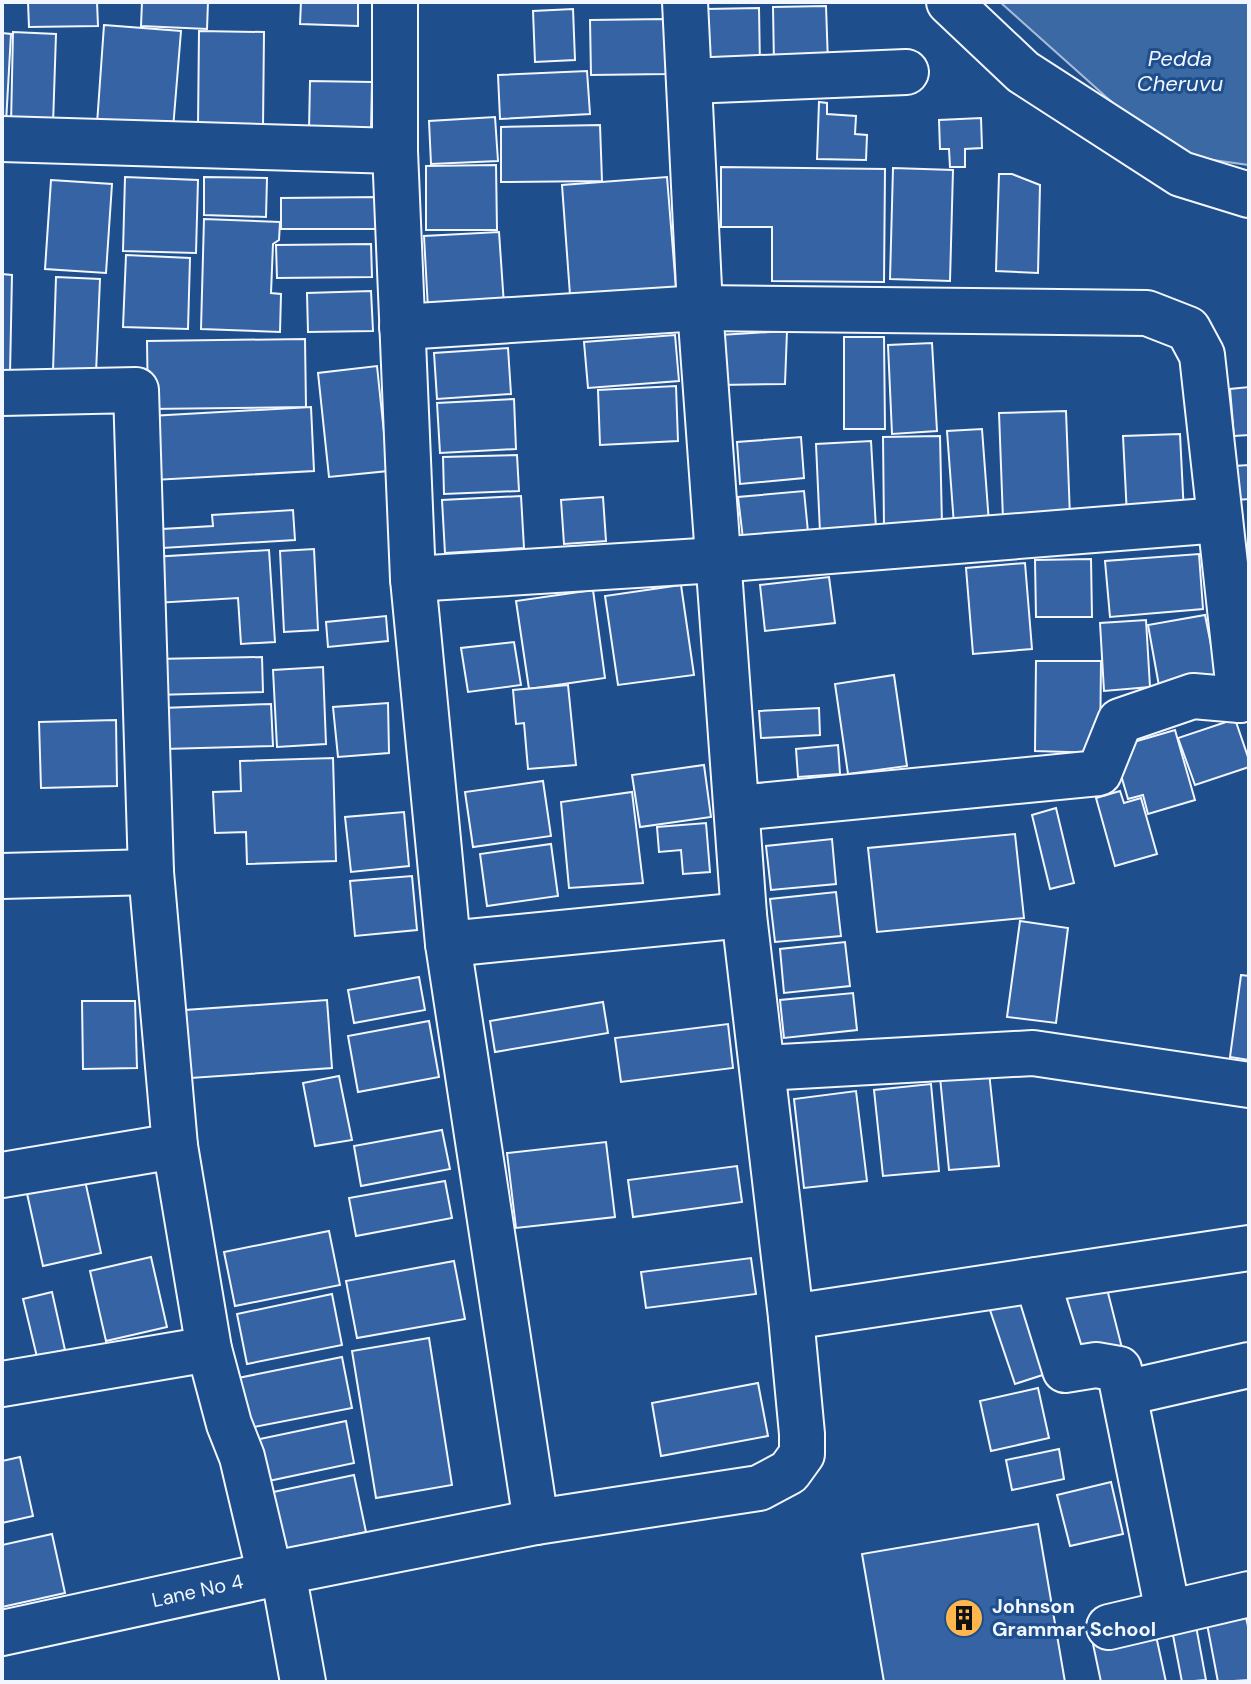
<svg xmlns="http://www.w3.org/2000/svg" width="1251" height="1684" viewBox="0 0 1251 1684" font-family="'DM Sans',sans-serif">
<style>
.water{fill:#3b69a3;stroke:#a8bbd7;stroke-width:2}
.building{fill:#3563a3;stroke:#f2f6ff;stroke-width:2}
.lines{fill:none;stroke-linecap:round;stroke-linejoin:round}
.minor-casing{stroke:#f2f6ff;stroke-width:48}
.minor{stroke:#1f4e8c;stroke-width:44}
.labels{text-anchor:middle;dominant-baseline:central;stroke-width:6;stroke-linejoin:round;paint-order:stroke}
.street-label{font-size:20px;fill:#f2f6ff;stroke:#1f4e8c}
.poi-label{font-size:20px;font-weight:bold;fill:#f2f6ff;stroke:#1f4e8c;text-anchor:start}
.water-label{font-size:22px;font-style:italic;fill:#f2f6ff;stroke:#1f4e8c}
</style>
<rect width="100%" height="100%" fill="#1f4e8c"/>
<polygon class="water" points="1000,2 1249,2 1249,165 1170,154"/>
<g class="building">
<polygon points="28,2 97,2 98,26 29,27"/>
<polygon points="142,2 208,2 207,29 141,26"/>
<polygon points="301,2 358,2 358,26 300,24"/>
<polygon points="826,6 828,63 774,65 773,7"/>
<polygon points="759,8 760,67 708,68 706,9"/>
<polygon points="573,9 575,60 535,62 533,11"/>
<polygon points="666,19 667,74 591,75 590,20"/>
<polygon points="104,25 181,31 173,129 97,124"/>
<polygon points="199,31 264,32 263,128 198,127"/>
<polygon points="13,32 56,34 53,125 11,124"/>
<polygon points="2,33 11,34 6,123 2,123"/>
<polygon points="587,71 590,114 500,119 498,75"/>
<polygon points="310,81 372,82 371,131 309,130"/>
<polygon points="819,102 827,103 827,114 856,116 855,134 867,135 866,160 817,159"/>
<polygon points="495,117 498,161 431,164 429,121"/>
<polygon points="981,118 982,148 965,149 965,167 950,167 949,149 940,149 939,120"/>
<polygon points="600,125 602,181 501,182 501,127"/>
<polygon points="496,165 497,230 426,230 426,166"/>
<polygon points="721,167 885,169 884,282 772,281 772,227 721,227"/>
<polygon points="893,168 953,170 950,281 890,279"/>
<polygon points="999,174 1012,174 1040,185 1038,273 996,271"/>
<polygon points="125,177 198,180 196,253 123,251"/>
<polygon points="204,177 267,178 266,217 204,215"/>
<polygon points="667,177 676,288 570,295 562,185"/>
<polygon points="51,180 112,184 106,273 45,269"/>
<polygon points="380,197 380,229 281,229 281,198"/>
<polygon points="204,219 280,222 279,240 273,244 271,293 281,294 280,332 201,329"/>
<polygon points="499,232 504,305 428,309 424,236"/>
<polygon points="371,244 372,277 277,278 276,245"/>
<polygon points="126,255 190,258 188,329 123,327"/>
<polygon points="2,274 12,275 10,374 2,374"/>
<polygon points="56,277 100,279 96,373 53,371"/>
<polygon points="371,291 373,331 308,332 307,293"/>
<polygon points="787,331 785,384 720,385 720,335"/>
<polygon points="675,335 679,381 588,388 584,342"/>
<polygon points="844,337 884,337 885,429 844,429"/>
<polygon points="305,339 306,407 148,409 147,341"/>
<polygon points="932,343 937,431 892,434 888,345"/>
<polygon points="508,348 511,394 437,399 434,353"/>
<polygon points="377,366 388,471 329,477 318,373"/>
<polygon points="676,386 678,441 600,445 598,390"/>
<polygon points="1249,387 1249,435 1234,436 1230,389"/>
<polygon points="514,399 516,449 440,453 437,403"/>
<polygon points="311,407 314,471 154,480 150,416"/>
<polygon points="1066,411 1070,517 1003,519 999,413"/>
<polygon points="982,429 989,523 954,525 947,431"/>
<polygon points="1180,434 1184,514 1127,516 1123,436"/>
<polygon points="940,436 942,525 884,526 883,437"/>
<polygon points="801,437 804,478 740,484 737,442"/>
<polygon points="871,441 876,529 820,532 816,444"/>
<polygon points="517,455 519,491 444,494 443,457"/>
<polygon points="1249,465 1249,499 1236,500 1234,466"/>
<polygon points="804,491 808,532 743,539 738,497"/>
<polygon points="521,496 524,548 445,553 442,500"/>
<polygon points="603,497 606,541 564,544 561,500"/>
<polygon points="293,510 295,540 146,549 145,530 213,526 212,515"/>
<polygon points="314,549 318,630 284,632 280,551"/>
<polygon points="269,550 275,642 241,644 238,598 155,603 152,557"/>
<polygon points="1199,554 1203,609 1110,617 1105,561"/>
<polygon points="1091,559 1092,617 1036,617 1035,560"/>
<polygon points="1025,563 1032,649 973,654 966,568"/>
<polygon points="829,577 835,623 765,631 760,585"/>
<polygon points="681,585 694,675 618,685 605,596"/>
<polygon points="593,590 605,678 529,689 516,601"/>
<polygon points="1205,615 1217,675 1159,686 1148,625"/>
<polygon points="386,616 388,641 328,647 326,622"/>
<polygon points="1146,620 1150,687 1104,691 1100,623"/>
<polygon points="514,642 521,685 468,692 461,648"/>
<polygon points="262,657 263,692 155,695 155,659"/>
<polygon points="1036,661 1101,661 1100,753 1035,751"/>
<polygon points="323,667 326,744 277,747 273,670"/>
<polygon points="894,675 907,766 848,774 835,684"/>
<polygon points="568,685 576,765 528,769 524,723 516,724 513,690"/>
<polygon points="388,703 389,753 338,757 333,707"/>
<polygon points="271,704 273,746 164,749 162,708"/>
<polygon points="819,708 820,735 761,738 759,711"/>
<polygon points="1235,719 1249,760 1249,767 1195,785 1178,738"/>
<polygon points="116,720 117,786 41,788 39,722"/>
<polygon points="1175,730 1195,800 1148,814 1143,795 1128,799 1113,748"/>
<polygon points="838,745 840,774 798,777 796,749"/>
<polygon points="333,758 336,861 247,864 246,832 215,833 213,792 241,791 240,761"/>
<polygon points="704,765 711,817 640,827 632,775"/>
<polygon points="543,781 551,836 473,847 465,792"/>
<polygon points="1120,791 1124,803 1141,798 1157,854 1115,866 1096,798"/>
<polygon points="632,792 643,883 569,888 561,802"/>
<polygon points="1056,808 1074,883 1050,889 1032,815"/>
<polygon points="404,812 409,866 351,872 345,817"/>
<polygon points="706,823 710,872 683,874 681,850 659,852 657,827"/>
<polygon points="1015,834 1024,918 877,932 868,848"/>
<polygon points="832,839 836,884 771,890 766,846"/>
<polygon points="551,844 558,896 487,906 480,854"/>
<polygon points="412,876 417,930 355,936 350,881"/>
<polygon points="836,892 841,936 775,942 770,899"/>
<polygon points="1020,921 1068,928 1056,1023 1007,1017"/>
<polygon points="845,942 850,986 784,993 780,949"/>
<polygon points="1241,975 1249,976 1249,1060 1230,1057"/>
<polygon points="419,977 425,1010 354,1023 348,990"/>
<polygon points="853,993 857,1030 784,1038 780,1000"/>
<polygon points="327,1000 332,1068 191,1078 185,1010"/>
<polygon points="82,1001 135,1001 137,1068 83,1069"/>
<polygon points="603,1002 608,1033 495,1052 490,1021"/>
<polygon points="429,1021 439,1077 358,1092 348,1036"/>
<polygon points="728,1024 733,1068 621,1082 615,1038"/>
<polygon points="989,1072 999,1166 949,1170 940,1077"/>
<polygon points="339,1076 352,1140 315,1146 303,1083"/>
<polygon points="931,1084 939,1171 883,1176 874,1090"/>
<polygon points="856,1091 867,1181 804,1188 794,1099"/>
<polygon points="442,1130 450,1169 361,1186 354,1146"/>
<polygon points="606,1142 615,1217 516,1228 507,1153"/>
<polygon points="737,1166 742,1202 633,1217 628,1180"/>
<polygon points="84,1176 101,1253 43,1266 26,1189"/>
<polygon points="445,1181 452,1218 356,1236 349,1198"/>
<polygon points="329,1231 340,1285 235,1306 224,1252"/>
<polygon points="151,1257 167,1327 106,1341 90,1271"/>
<polygon points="751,1258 756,1294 646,1308 641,1272"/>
<polygon points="454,1261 465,1319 357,1338 346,1281"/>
<polygon points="1104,1277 1123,1352 1072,1365 1052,1290"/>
<polygon points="52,1292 65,1350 37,1357 23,1299"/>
<polygon points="1029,1293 1055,1371 1015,1384 989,1307"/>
<polygon points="332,1294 342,1345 247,1364 237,1314"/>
<polygon points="429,1338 452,1485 376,1498 352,1351"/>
<polygon points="342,1357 352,1408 244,1429 233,1379"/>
<polygon points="758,1383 768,1436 661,1456 652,1403"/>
<polygon points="1038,1388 1049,1438 991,1451 980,1401"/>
<polygon points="346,1421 354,1463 259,1483 250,1441"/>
<polygon points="1059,1449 1064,1479 1012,1490 1006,1460"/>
<polygon points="20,1457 33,1516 2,1523 2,1461"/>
<polygon points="354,1475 366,1532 271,1552 259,1495"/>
<polygon points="1111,1482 1123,1534 1070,1546 1057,1495"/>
<polygon points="1038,1524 1065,1682 884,1682 862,1554"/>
<polygon points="52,1534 65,1593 2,1607 2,1545"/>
<polygon points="1246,1617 1249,1631 1249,1680 1218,1682 1207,1624"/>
<polygon points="1196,1626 1206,1680 1182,1682 1172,1630"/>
<polygon points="1155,1631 1166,1682 1101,1682 1093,1644"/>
</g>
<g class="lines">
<g class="minor-casing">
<g id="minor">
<polyline points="395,2 395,151 413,579 448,944 536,1522"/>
<polyline points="949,2 1023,72 1181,174 1249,195"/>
<polyline points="689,81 906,72"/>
<polyline points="2,139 395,151"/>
<polyline points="402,327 700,308 1147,313 1188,329 1202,355 1240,700"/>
<polyline points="2,393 136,390 151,872 175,1146 209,1349 229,1424 242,1457 270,1575"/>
<polyline points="413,579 717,560 1220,520"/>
<polyline points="738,808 1099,773 1120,721 1193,696 1240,700 1249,696"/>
<polyline points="2,876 151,872"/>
<polyline points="448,944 744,915"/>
<polyline points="763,1068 1033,1053 1249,1085"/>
<polyline points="2,1175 175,1146"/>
<polyline points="1037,1280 1065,1370 1096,1365 1119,1369 1168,1612"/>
<polyline points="791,1317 1249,1248"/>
<polyline points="2,1384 209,1349"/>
<polyline points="1125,1393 1249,1365"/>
<polyline points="283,1572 303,1682"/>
<polyline points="1109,1627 1249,1594"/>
<path id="s1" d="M2,1633l281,-61 253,-50 223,-34 30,-16 13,-18v-20l-11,-117 -47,-402 -44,-607 -15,-306"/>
</g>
</g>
<use href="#minor" class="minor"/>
</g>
<defs>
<g id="building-disc" transform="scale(2)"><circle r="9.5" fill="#ffb74d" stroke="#1f4e8c"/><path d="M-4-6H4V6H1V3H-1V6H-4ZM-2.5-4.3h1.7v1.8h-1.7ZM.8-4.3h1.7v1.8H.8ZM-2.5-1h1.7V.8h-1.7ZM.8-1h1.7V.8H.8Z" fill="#111"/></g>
</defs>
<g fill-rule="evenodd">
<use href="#building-disc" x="964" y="1618"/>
</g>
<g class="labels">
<g class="street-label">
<text stroke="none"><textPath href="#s1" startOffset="200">Lane No 4</textPath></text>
</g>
<g class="poi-label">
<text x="992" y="1606">Johnson<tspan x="992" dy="23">Grammar School</tspan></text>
</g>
<g class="water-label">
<text x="1180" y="58">Pedda<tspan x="1180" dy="25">Cheruvu</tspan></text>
</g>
</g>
<rect width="1251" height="1684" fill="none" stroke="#f2f6ff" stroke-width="8"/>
</svg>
